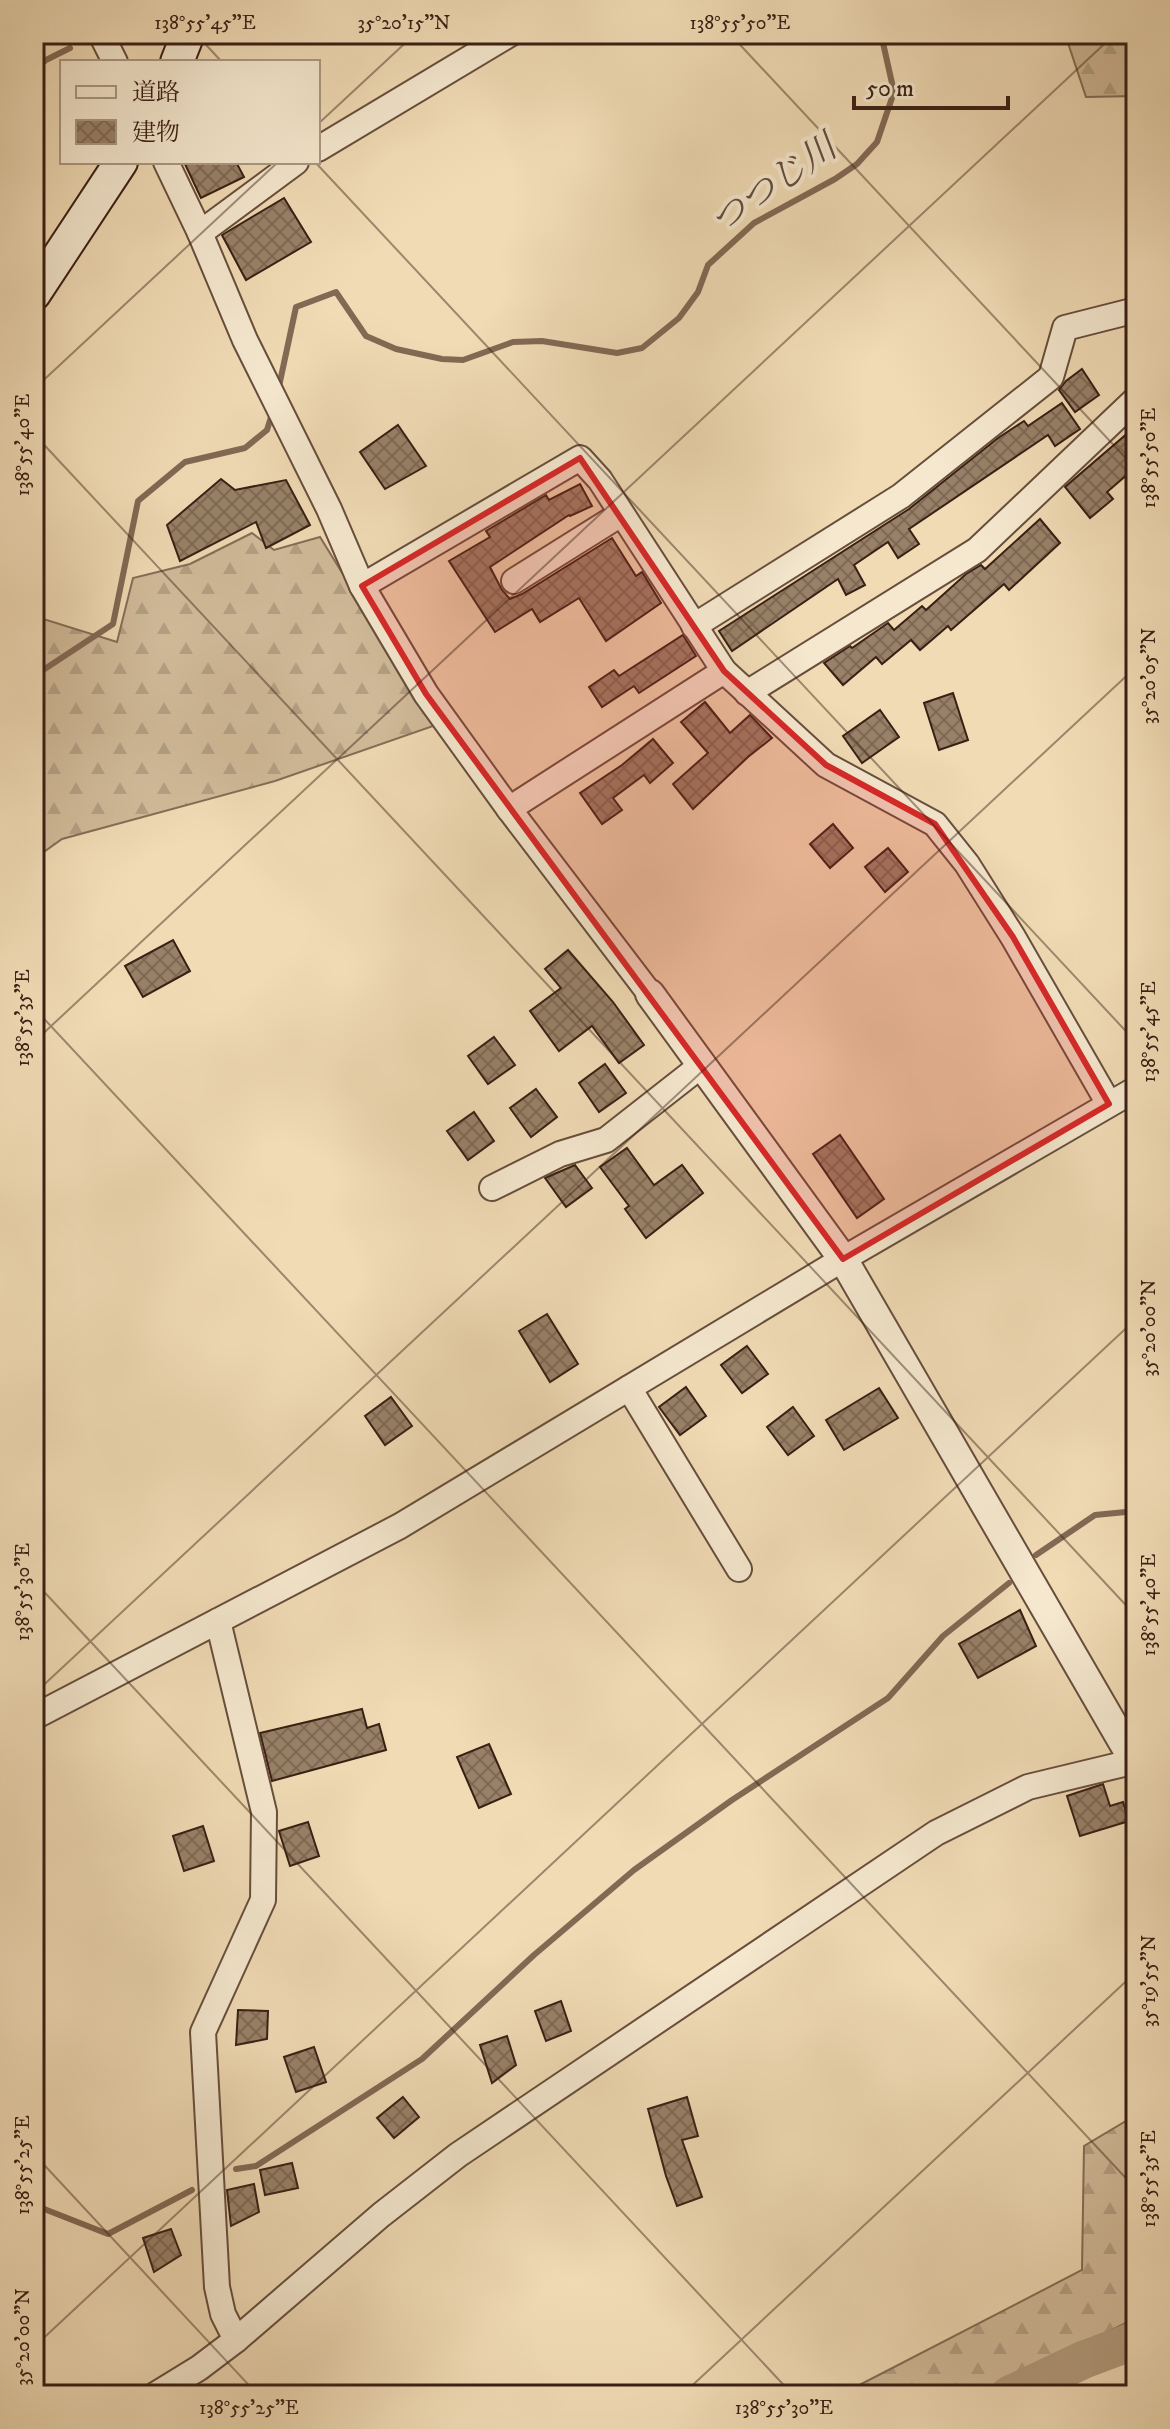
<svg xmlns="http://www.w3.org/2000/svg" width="1170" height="2429" viewBox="0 0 1170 2429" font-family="'IM FELL DW Pica','Noto Serif JP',serif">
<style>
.forest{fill:url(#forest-firs);stroke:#856d57;stroke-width:2}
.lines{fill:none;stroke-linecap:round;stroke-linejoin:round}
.stream{stroke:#826954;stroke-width:6}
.river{stroke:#b29b7e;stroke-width:38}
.building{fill:url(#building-cross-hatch);stroke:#391f14;stroke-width:2}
.minor-casing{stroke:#674e3c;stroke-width:28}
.tertiary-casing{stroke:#674e3c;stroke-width:32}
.secondary-casing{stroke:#391f14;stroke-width:36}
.minor{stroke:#f5e8cf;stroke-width:24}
.tertiary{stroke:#f5e8cf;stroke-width:28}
.secondary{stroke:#f5e8cf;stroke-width:32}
.marked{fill:#d62828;fill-opacity:0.2;stroke:#d62828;stroke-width:6;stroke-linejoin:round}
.ticks{fill:none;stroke:#391f14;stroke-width:2;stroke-opacity:0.45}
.labels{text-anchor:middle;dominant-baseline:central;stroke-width:8;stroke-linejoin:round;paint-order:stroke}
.water-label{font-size:36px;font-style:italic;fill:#634a39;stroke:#f5e8cf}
.neatline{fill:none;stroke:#391f14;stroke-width:3}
.ticks-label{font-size:20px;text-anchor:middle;fill:#391f14}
</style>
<defs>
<pattern id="forest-firs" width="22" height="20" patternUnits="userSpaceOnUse" patternTransform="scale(2)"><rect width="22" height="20" fill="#d1bb9a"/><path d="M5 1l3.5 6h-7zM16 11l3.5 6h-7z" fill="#b4a084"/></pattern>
<pattern id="building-cross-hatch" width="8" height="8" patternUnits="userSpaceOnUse" patternTransform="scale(2)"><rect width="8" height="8" fill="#988168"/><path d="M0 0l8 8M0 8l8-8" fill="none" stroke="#7d6954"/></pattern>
</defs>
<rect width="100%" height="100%" fill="#f0dbb5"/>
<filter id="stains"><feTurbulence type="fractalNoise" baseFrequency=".0025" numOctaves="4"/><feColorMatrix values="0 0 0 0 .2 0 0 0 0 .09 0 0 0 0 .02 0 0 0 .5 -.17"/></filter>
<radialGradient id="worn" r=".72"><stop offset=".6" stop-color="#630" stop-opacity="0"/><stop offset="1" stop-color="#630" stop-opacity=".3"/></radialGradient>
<g class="forest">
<polygon points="1065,34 1136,34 1136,96 1086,97"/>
<polygon points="252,533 274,550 320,537 436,725 275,781 62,839 34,859 34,616 117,642 133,578 190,564"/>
<polygon points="1136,2115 1136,2318 980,2395 840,2395 1082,2270 1084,2146"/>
</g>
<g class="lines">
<g class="stream">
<polyline points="34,70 46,60 70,48"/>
<polyline points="278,391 296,307 336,292 366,336 396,349 442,359 463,360 513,342 542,341 617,353 642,348 679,318 698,292 708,265 754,223 835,179 857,164 877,142 894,92 881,34"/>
<polyline points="34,676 113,624 138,501 185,462 245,448 267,430 272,414"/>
<polyline points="1036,1555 1095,1515 1136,1511"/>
<polyline points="236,2169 256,2166 422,2059 534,1955 634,1870 732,1800 888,1698 943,1636 1009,1583"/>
<polyline points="34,2205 108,2234 192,2190"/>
<polyline points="1123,2395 1136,2387"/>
</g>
<polyline class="river" points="1009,2395 1083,2360 1136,2340"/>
</g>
<g class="building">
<polygon points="184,162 236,162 244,177 201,198"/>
<polygon points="284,198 311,242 246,280 222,235"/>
<polygon points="1082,369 1099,395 1075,412 1059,390 1066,381"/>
<polygon points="1062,403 1080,429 1055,446 1048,435 909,529 919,544 898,558 888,542 854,565 865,585 846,595 838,579 732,651 719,631 909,509 998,438 1024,421 1028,426"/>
<polygon points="398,425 426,466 385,489 360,452"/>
<polygon points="1136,426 1136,467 1107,492 1113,499 1090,518 1065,487"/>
<polygon points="221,479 235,490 286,480 310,525 266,548 256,522 180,561 167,525"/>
<polygon points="580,484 592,506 570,516 569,515 490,567 502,590 510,599 522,594 612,538 636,576 642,572 661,603 606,641 579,598 540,622 532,609 495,632 449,561 490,537 486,531 546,495 549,500"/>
<polygon points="1040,519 1060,543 1009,590 1004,584 951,630 948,626 920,650 911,640 882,664 876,657 843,685 824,663 850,646 852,648 888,623 894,630 922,606 926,610 966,574 981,565 985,569"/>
<polygon points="683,635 696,656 639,693 634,686 602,707 589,687 614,670 619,676"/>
<polygon points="953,693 968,740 939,750 924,703"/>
<polygon points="705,702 730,733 750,715 772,738 748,757 693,809 673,784 708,753 681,722"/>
<polygon points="880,710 899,737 862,763 843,736"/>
<polygon points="653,739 673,763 650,783 644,775 613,798 622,810 602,824 580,793 622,765"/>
<polygon points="833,824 853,848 830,868 810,844"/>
<polygon points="888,848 908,872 885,892 865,867"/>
<polygon points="173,940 190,971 143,997 125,966"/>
<polygon points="568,950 613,1002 644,1045 619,1063 592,1026 559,1051 530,1011 561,988 545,969"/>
<polygon points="494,1037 515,1065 488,1084 468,1056"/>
<polygon points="605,1064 626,1093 599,1112 579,1083"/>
<polygon points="536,1089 557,1117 531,1137 510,1108"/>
<polygon points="474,1112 494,1141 468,1160 447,1131"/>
<polygon points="840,1135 884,1199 857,1218 813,1154"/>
<polygon points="627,1148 654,1185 682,1165 703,1193 646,1238 625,1209 629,1206 600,1167"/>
<polygon points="575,1165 592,1188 566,1207 545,1178"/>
<polygon points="547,1314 578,1364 550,1382 519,1331"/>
<polygon points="747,1346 768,1374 742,1393 721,1365"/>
<polygon points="686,1387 706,1416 680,1435 659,1407"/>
<polygon points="879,1388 898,1418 844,1450 826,1420"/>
<polygon points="391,1397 412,1426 385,1445 365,1416"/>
<polygon points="793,1407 814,1436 788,1455 767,1427"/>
<polygon points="1020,1610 1036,1646 978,1678 959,1644"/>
<polygon points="362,1709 367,1728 379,1724 386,1750 272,1781 260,1733"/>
<polygon points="489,1744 511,1794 479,1808 457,1757"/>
<polygon points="1103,1784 1110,1806 1123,1802 1129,1821 1080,1836 1067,1796"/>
<polygon points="308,1822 319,1856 290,1866 279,1831"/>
<polygon points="203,1826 214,1861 184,1871 173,1836"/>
<polygon points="561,2001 571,2031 546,2041 535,2011"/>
<polygon points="238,2010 268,2011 267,2039 236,2045"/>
<polygon points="507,2036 516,2065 492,2083 480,2045"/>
<polygon points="314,2047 326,2082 296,2092 284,2057"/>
<polygon points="403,2097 419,2117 394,2138 377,2118"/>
<polygon points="687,2097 698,2136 682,2140 702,2197 677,2206 666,2176 648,2109"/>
<polygon points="292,2163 298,2188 265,2195 260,2170"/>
<polygon points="254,2184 259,2212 231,2226 227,2190"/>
<polygon points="171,2229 181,2255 154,2272 143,2238"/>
</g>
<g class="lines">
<g class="minor-casing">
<g id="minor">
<polyline points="101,34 115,62"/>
<polyline points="318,149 510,34"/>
<polyline points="166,162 200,233 245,340 329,509 362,586 426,694 509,809 650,994"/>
<polyline points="200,233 296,162"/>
<polyline points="514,581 621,514"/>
<polyline points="362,586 580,458 600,480 724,671 826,765 935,824 967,864 1013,937 1109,1104"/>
<polyline points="694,626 901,496 1051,377 1065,328 1136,310"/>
<polyline points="747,693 977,550 1136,399"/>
<polyline points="509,809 724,671"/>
<polyline points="492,1188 560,1154 606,1140 703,1064"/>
<polyline points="629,1388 739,1569"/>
<polyline points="218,1621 264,1812 263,1900 203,2032 217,2287 223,2314 236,2340"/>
<polyline points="34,1717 400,1526 843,1259 1136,1089"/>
<polyline points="155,2395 199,2368 236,2340 381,2215 458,2155 936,1833 1028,1787 1136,1761"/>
</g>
</g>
<g class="tertiary-casing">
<polyline id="tertiary" points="650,994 843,1259 1134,1761"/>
</g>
<g class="secondary-casing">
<g id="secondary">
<polyline points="177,62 188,34"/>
<polyline points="34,294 121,162"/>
</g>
</g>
<use href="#minor" class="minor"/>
<use href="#tertiary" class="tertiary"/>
<use href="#secondary" class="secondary"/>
</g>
<path class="marked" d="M580,458l144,213 102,94 109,59 78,113 96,167 -266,155 -417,-565 -64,-108z"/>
<path class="ticks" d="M196,34l26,28M730,34l406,435M318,124l97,-90M315,162l821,880M34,389l244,-227M34,434l1102,1182M34,1008l1102,1181M34,1042l1081,-1008M34,1581l759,814M34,1694l1102,-1027M34,2154l224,241M34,2347l1102,-1028M682,2395l454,-423"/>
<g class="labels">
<g class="water-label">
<text transform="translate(774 185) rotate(-35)">つつじ川</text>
</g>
</g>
<rect width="1170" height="2429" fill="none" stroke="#f0dbb5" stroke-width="88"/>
<rect x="60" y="60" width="260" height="104" fill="#f5e8cf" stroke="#aa9884" stroke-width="2"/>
<rect x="76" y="86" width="40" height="12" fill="#f5e8cf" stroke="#aa9884" stroke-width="2"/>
<text x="132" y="100" font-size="24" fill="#391f14">道路</text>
<rect x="76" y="120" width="40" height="24" fill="url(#building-cross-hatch)" stroke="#aa9884" stroke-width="2"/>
<text x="132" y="140" font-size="24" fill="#391f14">建物</text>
<path d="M854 96v12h154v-12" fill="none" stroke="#391f14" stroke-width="4"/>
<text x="866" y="96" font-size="24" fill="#391f14" stroke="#f5e8cf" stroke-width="6" paint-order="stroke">50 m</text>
<rect x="44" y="44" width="1082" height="2341" class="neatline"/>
<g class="ticks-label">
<text x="205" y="29">138°55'45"E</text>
<text x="404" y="29">35°20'15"N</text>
<text x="740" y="29">138°55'50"E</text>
<text transform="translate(22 445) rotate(-90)" y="7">138°55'40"E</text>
<text transform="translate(1148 458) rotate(-90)" y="7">138°55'50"E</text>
<text transform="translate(1148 676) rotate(-90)" y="7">35°20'05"N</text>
<text transform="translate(22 1018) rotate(-90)" y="7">138°55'35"E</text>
<text transform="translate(1148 1032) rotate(-90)" y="7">138°55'45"E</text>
<text transform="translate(1148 1328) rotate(-90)" y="7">35°20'00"N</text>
<text transform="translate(22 1592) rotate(-90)" y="7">138°55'30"E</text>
<text transform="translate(1148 1605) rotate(-90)" y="7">138°55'40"E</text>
<text transform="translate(1148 1981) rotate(-90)" y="7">35°19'55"N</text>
<text transform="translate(22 2165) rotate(-90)" y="7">138°55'25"E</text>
<text transform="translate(1148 2179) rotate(-90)" y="7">138°55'35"E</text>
<text transform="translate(22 2337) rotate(-90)" y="7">35°20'00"N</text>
<text x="249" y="2414">138°55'25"E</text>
<text x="784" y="2414">138°55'30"E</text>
</g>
<rect width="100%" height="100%" filter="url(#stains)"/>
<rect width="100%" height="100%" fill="url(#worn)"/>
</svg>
